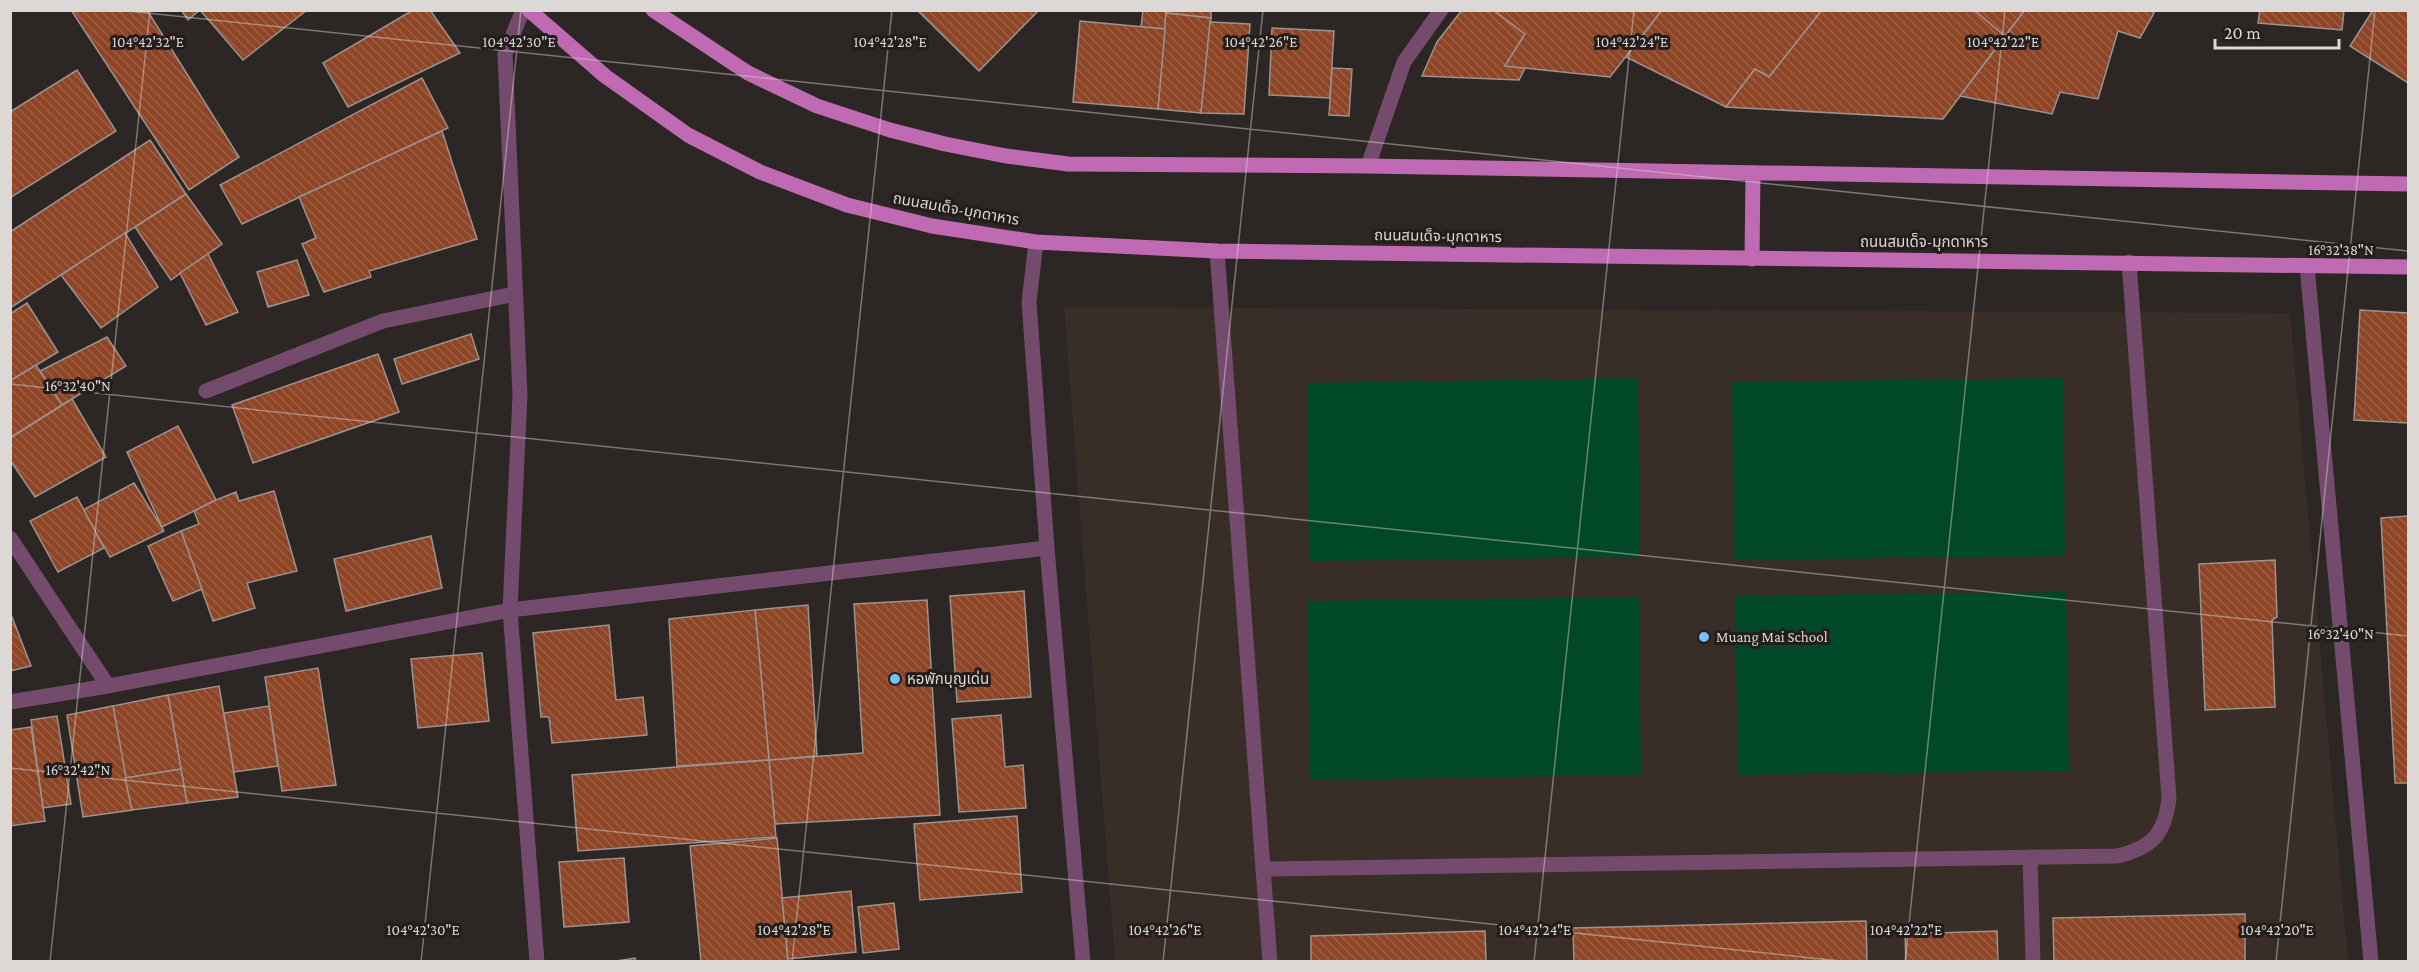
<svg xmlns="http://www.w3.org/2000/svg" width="2419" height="972" viewBox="0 0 2419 972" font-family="'Crimson Pro','Noto Sans Thai',serif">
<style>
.built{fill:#392d28}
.grass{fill:#004828}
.building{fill:url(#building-back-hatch);stroke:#9b9390;stroke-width:1.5}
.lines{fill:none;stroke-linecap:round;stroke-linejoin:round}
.service{stroke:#754b6d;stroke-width:15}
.minor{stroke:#754b6d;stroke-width:15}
.primary{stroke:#c06ab3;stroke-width:15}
.ticks{fill:none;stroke:#dcd8d6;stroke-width:1.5;stroke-opacity:0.45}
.poi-dot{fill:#77bff7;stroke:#231d1b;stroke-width:2}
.labels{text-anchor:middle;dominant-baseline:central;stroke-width:6;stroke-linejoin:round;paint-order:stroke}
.street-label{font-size:15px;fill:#dcd8d6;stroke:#231d1b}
.poi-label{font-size:15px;fill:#dcd8d6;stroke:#231d1b;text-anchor:start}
.ticks-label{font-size:15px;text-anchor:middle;fill:#dcd8d6;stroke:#231d1b;stroke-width:6;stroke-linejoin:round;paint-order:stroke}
</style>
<defs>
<pattern id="building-back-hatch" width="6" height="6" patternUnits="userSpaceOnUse" patternTransform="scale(1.5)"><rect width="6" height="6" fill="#8d4526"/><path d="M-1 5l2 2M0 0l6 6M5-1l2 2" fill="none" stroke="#9c5f45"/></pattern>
</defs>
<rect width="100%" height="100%" fill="#2c2624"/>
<polygon class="built" points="1064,307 2290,313 2348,961 1115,961"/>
<g class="grass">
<polygon points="1638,378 1640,557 1309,561 1307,383"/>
<polygon points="2063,378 2065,556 1734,560 1732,382"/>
<polygon points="2066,592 2069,771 1738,775 1735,596"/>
<polygon points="1639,597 1641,775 1310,780 1307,601"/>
</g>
<g class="building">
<polygon points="71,10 147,10 239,157 189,190"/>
<polygon points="181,10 200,10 188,20"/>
<polygon points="200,10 307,10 243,60"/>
<polygon points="413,10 430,10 460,53 348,107 323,63"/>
<polygon points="917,10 1039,10 979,71"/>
<polygon points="1143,10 1166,10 1165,29 1141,27"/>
<polygon points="1166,10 1211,10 1211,18 1166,13"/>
<polygon points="1462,10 1493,10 1525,34 1505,66 1525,68 1519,80 1422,76 1437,42"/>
<polygon points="1493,10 1662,10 1610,77 1505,66 1525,34"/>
<polygon points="1662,10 1822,10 1769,77 1755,69 1726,107 1626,57"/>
<polygon points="1822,10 1974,10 2005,36 1943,119 1726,107 1755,69 1769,77"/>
<polygon points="1974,10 2025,10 2005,36"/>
<polygon points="2025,10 2150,10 2154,13 2140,38 2118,31 2098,99 2060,92 2052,114 1960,96"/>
<polygon points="2260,10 2344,10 2342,30 2258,23"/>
<polygon points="2373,10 2408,10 2408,83 2350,46"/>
<polygon points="1166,13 1211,18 1201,113 1158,109"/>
<polygon points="1080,21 1165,29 1158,109 1073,102"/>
<polygon points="1210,22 1250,24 1244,114 1201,113"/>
<polygon points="1272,28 1334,31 1330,98 1269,95"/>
<polygon points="1332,68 1352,69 1349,116 1329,115"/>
<polygon points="77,70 116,131 10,198 10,112"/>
<polygon points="422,78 448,128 242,224 220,185"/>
<polygon points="442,131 477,239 369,271 371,277 324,292 302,244 316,238 299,197"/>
<polygon points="150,140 186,194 10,308 10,232"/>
<polygon points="186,194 222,244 171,280 135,227"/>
<polygon points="125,233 158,287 101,328 61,275"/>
<polygon points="208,254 238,312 206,325 180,273"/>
<polygon points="297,260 309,295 268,307 257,272"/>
<polygon points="27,303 58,352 10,381 10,314"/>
<polygon points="2360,310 2408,313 2408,423 2354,420"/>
<polygon points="471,334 479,359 402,384 394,359"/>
<polygon points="107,337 126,366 62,405 40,371"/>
<polygon points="378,354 399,412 253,463 232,405"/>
<polygon points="36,365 62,405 10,438 10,381"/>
<polygon points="72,399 106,457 35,497 10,460 10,438"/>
<polygon points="178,426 216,500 162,527 127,452"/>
<polygon points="134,483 164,531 110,557 83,510"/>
<polygon points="274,491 297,571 247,583 255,608 213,621 181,531 199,524 194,511 216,500 236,492 239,501"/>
<polygon points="77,497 104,548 58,572 30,521"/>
<polygon points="2408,516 2408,783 2395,783 2381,518"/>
<polygon points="181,531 202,589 173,601 148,546"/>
<polygon points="431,536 442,588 346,611 334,559"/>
<polygon points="2275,560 2277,617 2272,620 2275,707 2205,710 2199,564"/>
<polygon points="1024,591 1031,697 957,702 950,596"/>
<polygon points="927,600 940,815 775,824 769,760 863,753 854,604"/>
<polygon points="808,605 817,756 769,760 755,610"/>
<polygon points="755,610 769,760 677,766 669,619"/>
<polygon points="10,617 12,617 31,666 10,671"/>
<polygon points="609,625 616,700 643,697 647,735 552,743 549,717 541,717 533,633"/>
<polygon points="482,653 489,721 418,728 411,659"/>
<polygon points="318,668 336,785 282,791 265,677"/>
<polygon points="219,686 238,797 187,803 168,695"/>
<polygon points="168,695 181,769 125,778 113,706"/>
<polygon points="113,706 132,810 83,817 67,715"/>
<polygon points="269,706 278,766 234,772 224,713"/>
<polygon points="1001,715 1005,767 1023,765 1026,808 959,812 952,719"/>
<polygon points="57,716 71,804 43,808 31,720"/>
<polygon points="31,727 45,821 10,826 10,730"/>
<polygon points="769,760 776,837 578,851 572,775"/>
<polygon points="181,769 187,803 132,810 125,778"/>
<polygon points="1017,816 1022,892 920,900 914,824"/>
<polygon points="777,838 788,962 701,962 690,846"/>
<polygon points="624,858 629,922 564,927 559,862"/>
<polygon points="851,891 856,952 788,959 782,898"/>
<polygon points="894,903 899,949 863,953 858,907"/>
<polygon points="2245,914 2245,962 2054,962 2053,918"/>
<polygon points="1866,921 1867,962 1574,962 1573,928"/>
<polygon points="1485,931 1486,962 1311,962 1311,936"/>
<polygon points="1997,931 1998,962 1906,962 1905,934"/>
<polygon points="635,958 636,962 610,962"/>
</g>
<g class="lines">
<g class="service">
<polyline points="1217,251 1270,962"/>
<polyline points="2030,857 2033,962"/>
<path d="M1263,869l854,-13c35,-8 48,-22 52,-58l-40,-536"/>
</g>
<g class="minor">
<polyline points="523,10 505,54 520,395 510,610 537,962"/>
<polyline points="1368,166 1404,62 1441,10"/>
<polyline points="1036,242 1029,302 1047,548 1083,962"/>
<polyline points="2307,266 2371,962"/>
<polyline points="206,391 383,321 515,294"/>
<polyline points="10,538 108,686"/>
<polyline points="10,702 108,686 510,610 1047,548"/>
</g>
<g class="primary">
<polyline points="529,10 605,76 688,135 760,172 847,205 932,226 1036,242 1217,251 2408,267"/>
<polyline points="653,10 748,73 817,106 890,130 945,144 1006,156 1068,164 1368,166 2408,184"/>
<polyline points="1752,259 1753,173"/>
</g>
</g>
<path class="ticks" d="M119,10l2289,241M10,384l2398,252M10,768l1840,194M50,962l100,-952M421,962l100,-952M792,962l100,-952M1163,962l100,-952M1534,962l100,-952M1905,962l100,-952M2276,962l99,-952"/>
<g class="poi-dot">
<circle cx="1704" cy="637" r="6"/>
<circle cx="895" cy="679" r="6"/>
</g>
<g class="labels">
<g class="street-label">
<text transform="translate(956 209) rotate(10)">ถนนสมเด็จ-มุกดาหาร</text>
<text transform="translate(1438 236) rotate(1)">ถนนสมเด็จ-มุกดาหาร</text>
<text x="1924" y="242">ถนนสมเด็จ-มุกดาหาร</text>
</g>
<g class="poi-label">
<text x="1716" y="637">Muang Mai School</text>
<text x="907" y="679">หอพักบุญเด่น</text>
</g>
</g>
<g class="ticks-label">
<text x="148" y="47">104°42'32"E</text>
<text x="519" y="47">104°42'30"E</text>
<text x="890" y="47">104°42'28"E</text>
<text x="1261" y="47">104°42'26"E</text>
<text x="1632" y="47">104°42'24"E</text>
<text x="2003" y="47">104°42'22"E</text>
<text x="2341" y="255">16°32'38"N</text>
<text x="78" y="391">16°32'40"N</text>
<text x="2341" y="639">16°32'40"N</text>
<text x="78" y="775">16°32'42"N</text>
<text x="423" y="935">104°42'30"E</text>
<text x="794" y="935">104°42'28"E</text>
<text x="1165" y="935">104°42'26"E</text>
<text x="1535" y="935">104°42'24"E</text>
<text x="1906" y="935">104°42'22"E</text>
<text x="2277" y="935">104°42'20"E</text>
</g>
<rect width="2419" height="972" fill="none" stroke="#dcd8d6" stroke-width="24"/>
<path d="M2215 39v9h124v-9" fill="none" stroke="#dcd8d6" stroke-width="3"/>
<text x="2224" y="39" font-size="18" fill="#dcd8d6" stroke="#231d1b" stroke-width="4.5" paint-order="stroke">20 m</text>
</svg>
